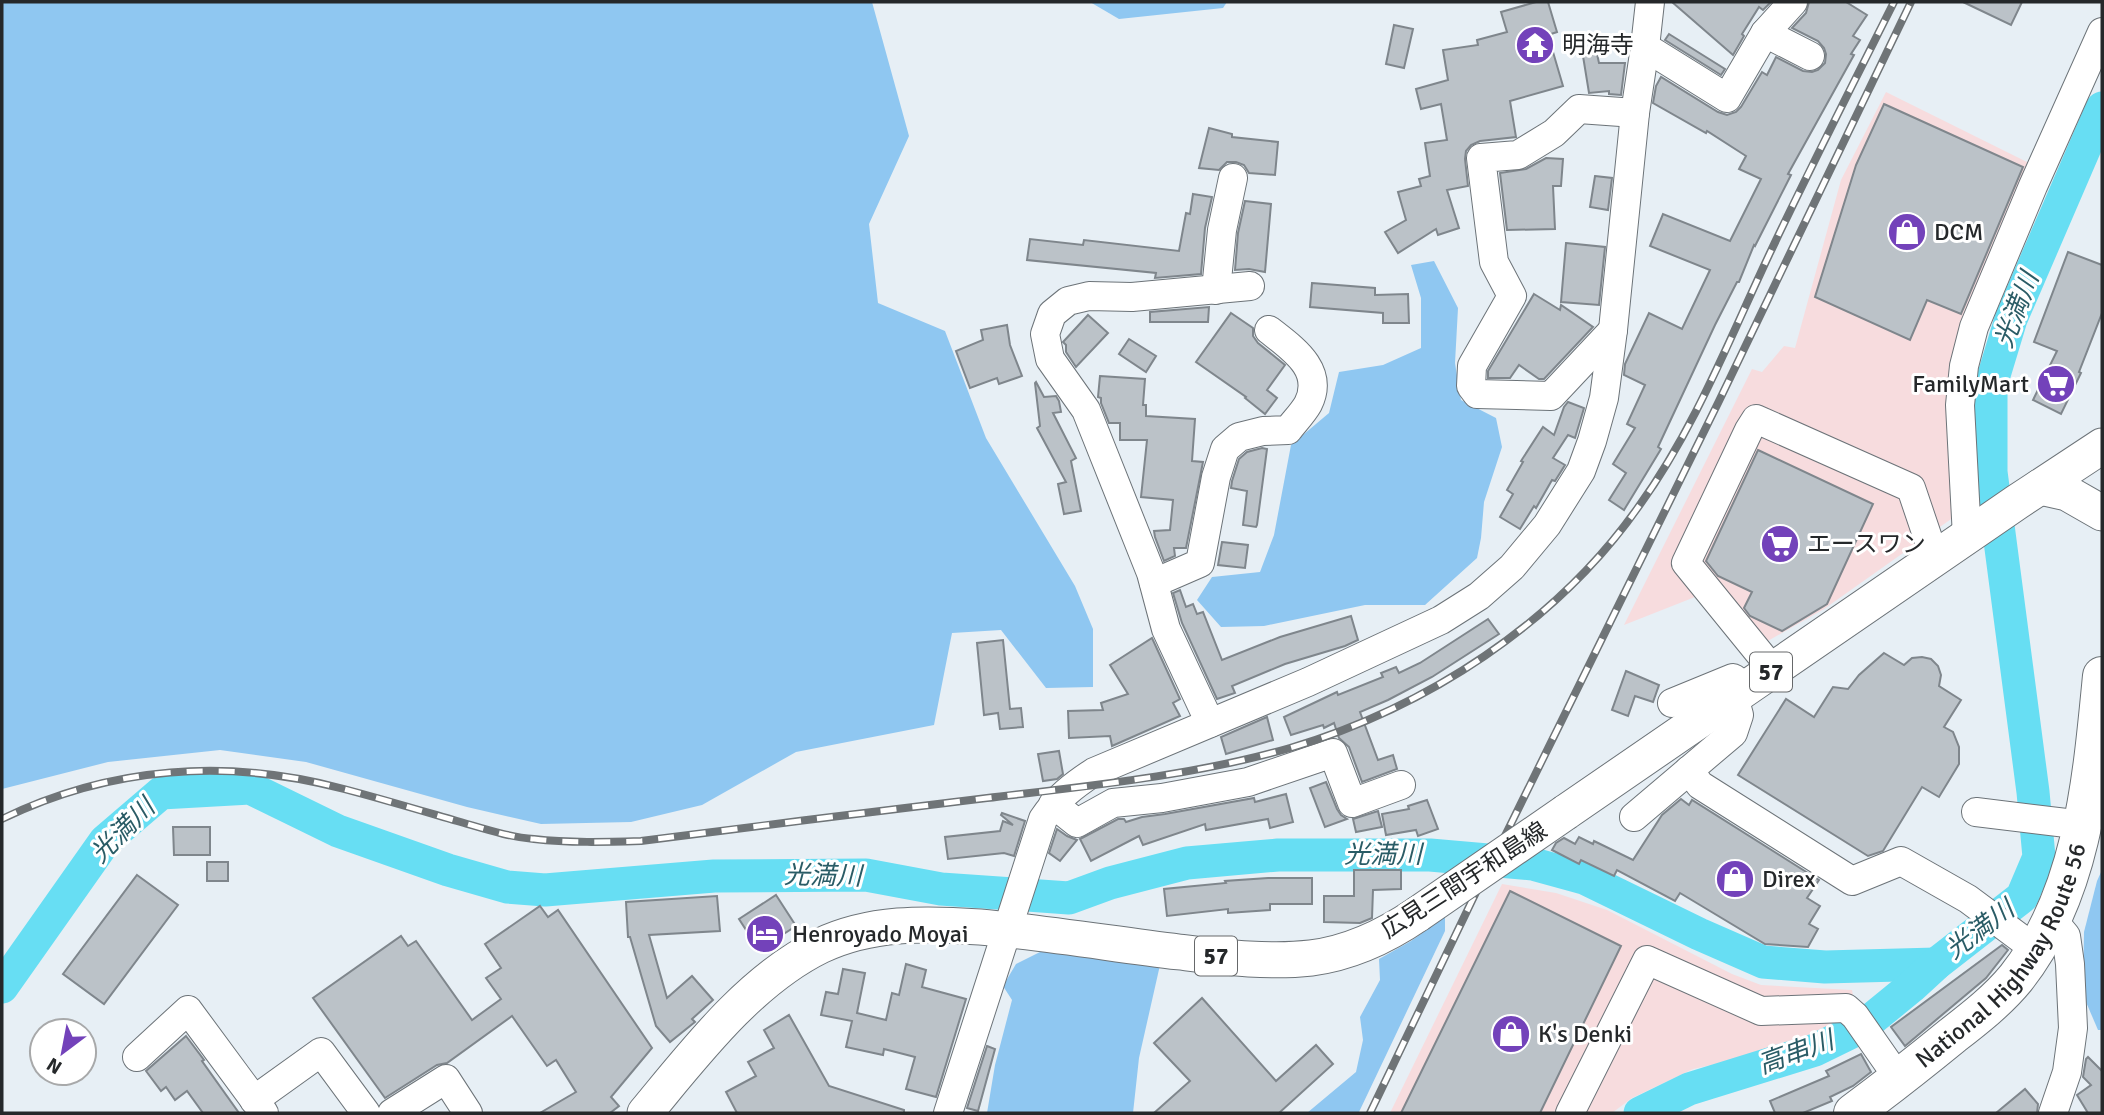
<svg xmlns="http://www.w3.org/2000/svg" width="2104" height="1115" viewBox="0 0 2104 1115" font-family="Signika,'Noto Sans JP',sans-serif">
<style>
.commercial{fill:#f7dcde}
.green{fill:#8fc7f1}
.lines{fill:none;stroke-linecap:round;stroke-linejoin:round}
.river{stroke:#67def3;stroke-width:33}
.building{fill:#bbc2c8;stroke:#7f868c;stroke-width:2}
.minor-casing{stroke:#6c7378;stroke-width:30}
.major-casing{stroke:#6c7378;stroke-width:37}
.highway-casing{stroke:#6c7378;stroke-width:40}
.minor{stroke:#fff;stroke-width:28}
.major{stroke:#fff;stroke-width:35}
.highway{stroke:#fff;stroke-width:38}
.rail-casing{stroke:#6f7477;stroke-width:8}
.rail{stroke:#fff;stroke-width:5;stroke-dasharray:16;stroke-linecap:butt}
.major-bridge-casing{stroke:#6c7378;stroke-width:37;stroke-linecap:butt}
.major-bridge{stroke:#fff;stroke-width:35}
.labels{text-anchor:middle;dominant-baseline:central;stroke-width:6;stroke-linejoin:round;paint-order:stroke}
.shield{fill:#fff;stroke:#66686a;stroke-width:2}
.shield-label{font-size:23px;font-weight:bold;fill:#25282a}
.poi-label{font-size:24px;fill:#25282a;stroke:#fff;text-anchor:start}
.street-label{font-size:24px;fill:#25282a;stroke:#fff}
.water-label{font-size:26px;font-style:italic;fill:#2a5c66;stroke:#fff}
</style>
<rect width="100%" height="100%" fill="#e7eff5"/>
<g class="commercial">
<polygon points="1886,92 2033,165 1964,331 1954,517 1824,609 1745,654 1695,597 1624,625 1752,369 1762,372 1784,346 1795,348 1841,180"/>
<polygon points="1502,884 1556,893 1607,910 1732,974 1761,985 1852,990 1856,1011 1819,1033 1766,1053 1693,1069 1632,1098 1612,1113 1390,1113"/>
</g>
<g class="green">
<polygon points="2,2 872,2 909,136 869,224 878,303 945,331 986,438 1075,586 1093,629 1093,687 1046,688 1001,630 952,633 934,725 796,752 702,805 631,822 541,824 467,807 306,762 220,750 108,762 2,789"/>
<polygon points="1090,2 1227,2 1223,8 1119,19"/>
<polygon points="1434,261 1458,308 1455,363 1461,400 1496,418 1502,447 1484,502 1481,538 1477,558 1425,605 1365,605 1264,626 1221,627 1197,600 1212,577 1260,572 1274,535 1291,445 1329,413 1339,372 1383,365 1421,348 1421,298 1411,265"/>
<polygon points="2102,870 2102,1030 2098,1030 2083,995 2084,932 2097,881"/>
<polygon points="1445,917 1445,931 1359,1112 1307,1113 1356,1072 1363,1040 1360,1017 1380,980 1379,959 1411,941"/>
<polygon points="1052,946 1160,965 1139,1058 1133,1113 987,1113 995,1065 1012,1000 1003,986 1016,964"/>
</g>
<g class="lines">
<g class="river">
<polyline points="2,987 105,841 161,793 250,788 338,831 448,870 507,887 545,890 714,876 866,875 941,889 1069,898 1110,883 1187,863 1278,855 1430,855 1533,864 1584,878 1699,934 1763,962 1825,967 1936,964"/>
<polyline points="1640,1113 1689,1089 1815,1050 1862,1027 1911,987 1936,964 2022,897 2039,857 2033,792 1991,472 1991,385 2011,319 2102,108"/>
</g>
</g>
<g class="building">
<polygon points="1536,2 1548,2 1557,32 1548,35 1563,86 1510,101 1516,137 1480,141 1471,145 1466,151 1465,159 1468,186 1447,190 1459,228 1438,235 1436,229 1398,253 1385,232 1406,220 1398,192 1421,186 1419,179 1430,176 1425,143 1447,140 1441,104 1421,109 1416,89 1448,80 1443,50 1478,45 1477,40 1507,32 1501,12"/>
<polygon points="1672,2 1771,2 1763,10 1759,7 1742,34 1744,36 1733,55"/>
<polygon points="1809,2 1846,2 1867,15 1853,36 1860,40 1851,54 1854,55 1788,174 1791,175 1755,246 1754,245 1739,282 1737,282 1715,325 1658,447 1661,449 1624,510 1609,500 1626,473 1613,464 1635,428 1627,424 1645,385 1624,375 1625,364 1649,313 1682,329 1710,270 1650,246 1663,214 1730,241 1761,179 1739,169 1746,156 1707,131 1706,133 1653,103 1656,86 1661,77 1718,112 1727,115 1736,112 1741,107 1762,72 1767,75 1776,57 1803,71 1812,72 1818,70 1825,63 1826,54 1824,48 1818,41 1792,28 1806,13"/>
<polygon points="1963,2 2022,2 2011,25"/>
<polygon points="1394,25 1413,29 1404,68 1386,64"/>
<polygon points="1669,34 1725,69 1721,75 1665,40"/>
<polygon points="1597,54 1599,63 1625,63 1621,95 1609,94 1609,91 1589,93 1583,56"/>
<polygon points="1884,104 2023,167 1961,314 1927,300 1910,340 1815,297 1856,165"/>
<polygon points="1209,128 1232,134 1232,137 1278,142 1275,175 1249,173 1244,165 1236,162 1227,162 1219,170 1199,168"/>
<polygon points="1546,158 1563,159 1561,186 1553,186 1555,229 1507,230 1500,173 1526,169"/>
<polygon points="1595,176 1612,178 1608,210 1590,207"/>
<polygon points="1193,194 1212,197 1205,228 1201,274 1155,278 1156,273 1027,260 1030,239 1083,245 1084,240 1179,251 1186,213 1190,214"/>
<polygon points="1245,201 1271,204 1265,272 1249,269 1235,270 1238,233"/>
<polygon points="1566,243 1605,247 1599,305 1561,302"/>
<polygon points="2068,252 2102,265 2102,313 2079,372 2081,373 2061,414 2033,400 2057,351 2034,342"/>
<polygon points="1312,283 1375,288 1375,295 1408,294 1409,323 1383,323 1383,313 1310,307"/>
<polygon points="1534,294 1560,310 1561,305 1593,327 1544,379 1539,379 1519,365 1510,378 1488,378 1488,371"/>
<polygon points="1209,307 1208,322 1150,322 1150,312"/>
<polygon points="1231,313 1253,328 1253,336 1258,343 1285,365 1267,390 1277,398 1265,414 1245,398 1246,397 1196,362"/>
<polygon points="1088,315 1108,333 1076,367 1066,352 1066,345 1063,342"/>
<polygon points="1007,325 1010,345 1022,376 999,384 997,378 970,388 956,351 983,340 981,330"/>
<polygon points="1129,339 1156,356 1146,372 1119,354"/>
<polygon points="1100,376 1145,379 1143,405 1146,405 1146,416 1195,419 1192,461 1203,462 1186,548 1174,548 1175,556 1164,561 1155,537 1154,531 1170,530 1173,500 1141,497 1147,440 1120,440 1120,423 1109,423 1101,403 1101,398 1098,397"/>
<polygon points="1036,382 1044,397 1056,396 1059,401 1061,412 1053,413 1076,458 1071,461 1081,511 1064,514 1058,484 1066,482 1037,428 1040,426 1035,383"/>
<polygon points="1568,402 1584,408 1575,438 1568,435 1553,458 1565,465 1555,481 1552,480 1536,508 1534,506 1520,529 1500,517 1513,494 1507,490 1523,462 1521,461 1543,427 1554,435 1564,407"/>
<polygon points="1262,448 1267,449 1257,525 1256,527 1243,525 1247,491 1231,488 1232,481 1239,459 1247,452"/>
<polygon points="1758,450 1873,504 1827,604 1782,631 1750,616 1744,608 1752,592 1718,576 1706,561"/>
<polygon points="1222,542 1248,545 1245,568 1218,565"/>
<polygon points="1180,590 1186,607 1193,604 1197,614 1203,612 1222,660 1280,637 1351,616 1358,640 1345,646 1285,664 1232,686 1235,693 1217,699 1182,623 1173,593"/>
<polygon points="1488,619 1499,634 1432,677 1388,700 1360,712 1378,760 1393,755 1397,769 1362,782 1349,747 1339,738 1334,723 1324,728 1323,725 1291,735 1284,717 1337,692 1338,695 1383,677 1381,673 1396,667 1399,673 1420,663"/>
<polygon points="1152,638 1180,699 1173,703 1180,716 1112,746 1110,736 1069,738 1068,711 1103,710 1101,703 1128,694 1110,665"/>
<polygon points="1003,640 1010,709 1021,708 1023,727 1000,729 998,713 984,715 977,643"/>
<polygon points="1884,653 1904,665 1912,658 1922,657 1931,659 1938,666 1941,675 1939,686 1961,700 1944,727 1953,732 1959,747 1959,764 1939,797 1922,787 1883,851 1868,856 1738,775 1786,699 1814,717 1833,687 1848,689 1859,675"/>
<polygon points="1626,671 1659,685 1653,702 1635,696 1628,716 1612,710"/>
<polygon points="1267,717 1273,740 1226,754 1221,737"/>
<polygon points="1059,751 1063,774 1057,779 1043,781 1038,754"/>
<polygon points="1326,782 1337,809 1341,815 1347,819 1325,827 1310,788"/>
<polygon points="1286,794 1293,822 1270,828 1268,819 1206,830 1205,824 1143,845 1139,836 1091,861 1080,839 1118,819 1124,819 1126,822 1142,817 1165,814 1254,798 1255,802"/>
<polygon points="1681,799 1689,805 1692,800 1819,880 1807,898 1820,906 1809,924 1818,929 1808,947 1765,944 1680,893 1675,901 1617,870 1614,876 1581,860 1579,864 1552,850 1556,843 1564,838 1575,844 1579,837 1593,844 1594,841 1633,860 1662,815"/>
<polygon points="1427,800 1438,829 1418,836 1416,830 1386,835 1382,814 1409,809 1408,806"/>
<polygon points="1378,811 1382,827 1356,832 1353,819"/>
<polygon points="1002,813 1025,821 1014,856 1004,853 948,859 945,837 1000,831 1003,821 1013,825 1001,815"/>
<polygon points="173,827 210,827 210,855 174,855"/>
<polygon points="1057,829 1067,836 1077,840 1060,861 1049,853"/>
<rect x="207" y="862" width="21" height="19"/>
<polygon points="1354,870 1401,870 1401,889 1373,890 1372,918 1360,923 1324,922 1324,896 1354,896"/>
<polygon points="137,875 178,905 104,1004 63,974"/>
<polygon points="1268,878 1312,878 1312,904 1270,904 1270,910 1228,913 1228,909 1167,916 1164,889 1226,883 1225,881"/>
<polygon points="1510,891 1621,946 1540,1113 1401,1113"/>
<polygon points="776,895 796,926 759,950 739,919"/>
<polygon points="717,896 720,931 649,935 667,998 692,976 713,1000 692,1019 695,1022 670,1042 656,1026 630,937 628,937 626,902"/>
<polygon points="540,906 548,917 558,910 652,1048 611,1097 619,1106 610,1113 540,1113 576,1092 556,1060 547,1066 512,1016 447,1063 437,1065 385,1098 313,998 401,936 408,946 416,941 472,1020 501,999 486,978 501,968 485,944"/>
<polygon points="2002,945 2008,950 1986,978 1905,1046 1891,1027"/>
<polygon points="906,964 926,970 922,987 966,999 936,1097 906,1089 915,1057 884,1049 883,1055 846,1047 852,1021 821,1015 826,992 838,994 843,969 865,973 857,1013 886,1020 892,993 899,995"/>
<polygon points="1202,998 1276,1081 1316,1045 1333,1064 1279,1113 1154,1113 1190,1081 1154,1043"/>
<polygon points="789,1015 829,1086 904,1110 904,1113 737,1113 726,1092 756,1076 748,1062 774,1048 764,1030"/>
<polygon points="186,1036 204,1060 202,1061 239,1113 203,1113 187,1091 175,1100 166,1087 161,1091 146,1071"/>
<polygon points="987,1046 995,1049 978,1111 967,1108"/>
<polygon points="1861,1054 1871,1072 1853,1086 1830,1097 1832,1101 1803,1113 1775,1113 1770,1101 1829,1076 1826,1071"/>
<polygon points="2088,1057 2102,1071 2102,1113 2088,1113 2077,1095 2091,1085 2083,1077 2086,1059"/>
<polygon points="2025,1089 2038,1104 2037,1113 1996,1113"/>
</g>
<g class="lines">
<g class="minor-casing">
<g id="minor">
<polyline points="1765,33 1810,56"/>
<polyline points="1645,47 1727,98 1765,33 1793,2"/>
<polyline points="1216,290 1222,230 1233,178"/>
<polyline points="1613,330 1551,396 1477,394 1471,386 1472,366 1512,296 1494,262 1481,158 1518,155 1554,133 1579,109 1635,113"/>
<polyline points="1967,537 1960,405 1964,366 1974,327 2033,186 2102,32"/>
<path d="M1154,583l46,-20 16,-86 9,-28 14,-12 24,-6 25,-1c6,-8 15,-17 20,-26 17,-34 -15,-55 -39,-74"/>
<polyline points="1773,670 1686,563 1749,430 1756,419 1911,488 1935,559"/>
<polyline points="1672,703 1733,678 1747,688"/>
<polyline points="1210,723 1166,629 1151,573 1086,410 1050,359 1045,334 1052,314 1068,301 1089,296 1132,297 1250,286"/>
<polyline points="1689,770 1700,785 1852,881 1901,861 1968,899 2035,949"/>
<polyline points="1053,804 1077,823 1113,803 1162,798 1248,782 1333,753 1352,803 1401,785"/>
<polyline points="1976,812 2083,825"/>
<polyline points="1634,817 1733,733 1739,715 1734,697"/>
<polyline points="2052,919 2066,936 2070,964 2073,1028 2067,1072 2053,1113"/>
<polyline points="137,1057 188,1010 264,1113"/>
<polyline points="254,1100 321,1052 366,1113"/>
<polyline points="392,1113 446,1079 468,1113"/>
<path d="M948,1113l95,-294c14,-21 31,-34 51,-47l214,-90 133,-62 38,-24 33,-29 35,-42 34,-54 11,-30 12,-43 9,-68 22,-217 10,-66 5,-45"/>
<polyline points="1570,1113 1647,960 1761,1011 1846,1008 1855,1016 1899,1079"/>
</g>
</g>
<g class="major-casing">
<g id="major">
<polyline points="2040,487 2067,493 2102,513"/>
<polyline points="1566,812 2017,502 2102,446"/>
<path d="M645,1113c49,-59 104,-132 175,-167 50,-24 105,-23 160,-19 67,6 133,17 199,25 43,5 89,11 132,6 39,-5 75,-22 107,-44"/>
</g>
</g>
<g class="highway-casing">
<g id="highway">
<path id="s1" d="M1853,1113c34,-25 67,-51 100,-78 22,-17 45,-35 63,-57 67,-84 76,-199 86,-302"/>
</g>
</g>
<use href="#minor" class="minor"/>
<use href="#major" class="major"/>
<use href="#highway" class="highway"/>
<g class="rail-casing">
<g id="rail">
<path d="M2,819c109,-53 226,-61 342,-30 38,10 75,21 113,32 25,7 51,16 77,18 35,4 71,3 107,2 115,-15 231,-29 346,-43 101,-12 205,-22 303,-50 136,-40 267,-125 349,-242 55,-76 90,-166 130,-251 40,-85 83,-169 125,-253"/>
<polyline points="1370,1113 1480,884 1500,846 1719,401 1911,2"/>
</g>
</g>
<use href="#rail" class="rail"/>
<g class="major-bridge-casing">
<polyline id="major-bridge" points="1418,914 1566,812"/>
</g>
<use href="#major-bridge" class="major-bridge"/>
</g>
<defs>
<g id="temple-disc" transform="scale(2.0125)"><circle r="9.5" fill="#7342ba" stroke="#fff"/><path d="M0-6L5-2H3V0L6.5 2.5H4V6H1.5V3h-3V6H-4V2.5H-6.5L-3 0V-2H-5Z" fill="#fff"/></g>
<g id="shop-disc" transform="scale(2.0125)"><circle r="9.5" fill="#7342ba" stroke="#fff"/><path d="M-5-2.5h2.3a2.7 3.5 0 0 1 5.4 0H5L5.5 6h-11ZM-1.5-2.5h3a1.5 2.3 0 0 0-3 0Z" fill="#fff"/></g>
<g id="supermarket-disc" transform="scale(2.0125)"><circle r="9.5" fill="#7342ba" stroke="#fff"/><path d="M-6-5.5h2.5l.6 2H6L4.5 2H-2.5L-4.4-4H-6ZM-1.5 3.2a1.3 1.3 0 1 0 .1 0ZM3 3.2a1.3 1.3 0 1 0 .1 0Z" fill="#fff"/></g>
<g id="hotel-disc" transform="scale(2.0125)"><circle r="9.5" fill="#7342ba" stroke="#fff"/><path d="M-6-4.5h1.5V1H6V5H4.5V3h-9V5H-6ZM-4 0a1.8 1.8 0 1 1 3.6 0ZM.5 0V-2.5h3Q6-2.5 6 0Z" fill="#fff"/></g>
</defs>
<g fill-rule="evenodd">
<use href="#temple-disc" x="1535" y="45"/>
<use href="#shop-disc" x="1907" y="232"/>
<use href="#supermarket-disc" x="2056" y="384"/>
<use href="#supermarket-disc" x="1780" y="544"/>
<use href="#shop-disc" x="1735" y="879"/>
<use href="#hotel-disc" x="765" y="934"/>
<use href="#shop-disc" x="1511" y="1034"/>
</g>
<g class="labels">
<g class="shield">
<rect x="1750" y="652.5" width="42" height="39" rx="5"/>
<rect x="1195" y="936.5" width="42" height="39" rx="5"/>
</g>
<g class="shield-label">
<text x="1771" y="672">57</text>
<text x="1216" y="956">57</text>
</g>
<g class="poi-label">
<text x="1562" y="45">明海寺</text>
<text x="1934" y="232">DCM</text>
<text x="2029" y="384" text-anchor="end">FamilyMart</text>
<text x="1807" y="544">エースワン</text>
<text x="1762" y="879">Direx</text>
<text x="792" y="934">Henroyado Moyai</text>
<text x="1538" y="1034">K's Denki</text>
</g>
<g class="street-label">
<text transform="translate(1464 880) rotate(-33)">広見三間宇和島線</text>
<text stroke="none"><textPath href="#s1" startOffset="222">National Highway Route 56</textPath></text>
</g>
<g class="water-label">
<text transform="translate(2017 310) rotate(-69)">光満川</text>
<text transform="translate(123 831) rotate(-45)">光満川</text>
<text x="1383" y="855">光満川</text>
<text transform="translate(823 876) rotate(1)">光満川</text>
<text transform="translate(1980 930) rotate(-37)">光満川</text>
<text transform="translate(1796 1053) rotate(-20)">高串川</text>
</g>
</g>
<rect width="2104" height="1115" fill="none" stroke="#25282a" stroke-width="7"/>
<g transform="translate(63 1052) rotate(212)"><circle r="33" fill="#ffffff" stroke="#a8a9aa" stroke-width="2"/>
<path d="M0-5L12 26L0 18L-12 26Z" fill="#7342ba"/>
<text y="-10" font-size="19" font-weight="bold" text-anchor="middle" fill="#25282a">N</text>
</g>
</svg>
